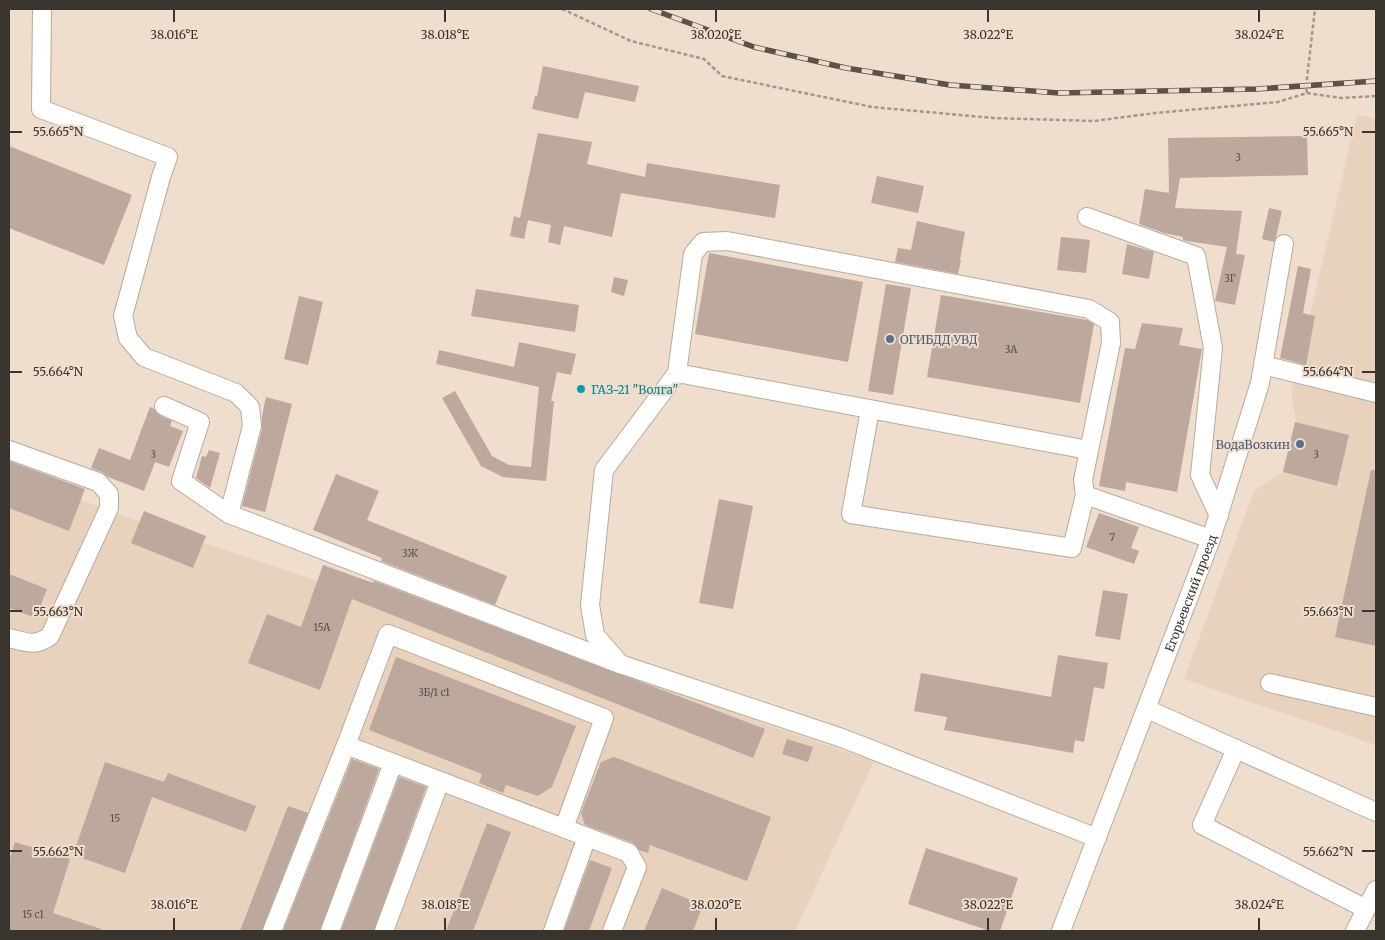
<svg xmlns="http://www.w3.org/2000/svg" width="1385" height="940" viewBox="0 0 1385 940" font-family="Merriweather,serif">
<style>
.built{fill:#e8d1bd}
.building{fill:#bca89d}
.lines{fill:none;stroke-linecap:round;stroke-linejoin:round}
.minor-casing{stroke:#baaa9b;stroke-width:20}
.path{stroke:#a5978c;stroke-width:2.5;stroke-dasharray:4 2.5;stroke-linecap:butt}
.minor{stroke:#fff;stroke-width:18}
.rail-casing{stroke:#5b534b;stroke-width:5.5}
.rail{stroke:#efddce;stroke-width:4;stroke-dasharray:11;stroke-linecap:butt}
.ticks{fill:none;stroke:#3a342e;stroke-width:2}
.service-dot{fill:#5c6f8a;stroke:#efddce;stroke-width:2}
.culture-dot{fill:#0f9aa8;stroke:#efddce;stroke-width:2}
.labels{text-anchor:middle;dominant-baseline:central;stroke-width:4;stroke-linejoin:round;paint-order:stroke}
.number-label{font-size:10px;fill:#5a514a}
.service-label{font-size:12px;fill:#4e5e75;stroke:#efddce;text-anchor:start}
.culture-label{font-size:12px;fill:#0d838f;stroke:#efddce;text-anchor:start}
.street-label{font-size:12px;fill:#3a342e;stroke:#efddce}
.ticks-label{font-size:12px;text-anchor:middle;fill:#3a342e;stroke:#efddce;stroke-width:4;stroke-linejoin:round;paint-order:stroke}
</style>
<rect width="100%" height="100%" fill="#efddce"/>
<g class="built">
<polygon points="1357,115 1376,119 1376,745 1184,679 1254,491 1282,473 1296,421 1291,390 1298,366"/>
<polygon points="9,473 127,517 364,597 373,573 765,724 874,761 795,931 9,931"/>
</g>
<g class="building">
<polygon points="543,66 639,86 635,102 585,92 578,119 532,109 535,96 537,96"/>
<polygon points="538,133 592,142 587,164 645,177 647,163 780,185 775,218 621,193 612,237 564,226 560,245 548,242 551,225 528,220 524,239 510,236 514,216 520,218"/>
<polygon points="1307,136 1308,175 1180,178 1175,208 1242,211 1236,254 1245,255 1235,305 1215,301 1227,247 1187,241 1183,240 1183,237 1164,233 1139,224 1145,189 1169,193 1168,138"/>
<polygon points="9,146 132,195 104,265 9,228"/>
<polygon points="877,176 924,186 918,213 871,203"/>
<polygon points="1269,208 1282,211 1276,237 1274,242 1262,239"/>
<polygon points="917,221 965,232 960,259 961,260 958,274 895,262 898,248 911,250"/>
<polygon points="1061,237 1090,240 1086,273 1057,270"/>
<polygon points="1127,244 1154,252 1149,279 1122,274"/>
<polygon points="709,253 863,282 848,362 695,334"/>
<polygon points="1298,266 1311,269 1303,313 1315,316 1306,365 1280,358"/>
<polygon points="614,277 628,280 624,296 611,292"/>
<polygon points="886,284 911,288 893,395 868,391"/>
<polygon points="476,289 579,305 575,332 471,316"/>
<polygon points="941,295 1087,320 1094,324 1080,403 927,377"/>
<polygon points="299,296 323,302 308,365 284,359"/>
<polygon points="1142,323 1183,328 1179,345 1202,349 1177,492 1126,482 1125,491 1099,486 1125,348 1135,349"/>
<polygon points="519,342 576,354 571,375 557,372 551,401 554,401 546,481 503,477 481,466 442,398 455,391 492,456 509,465 531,467 539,387 436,364 439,350 514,367"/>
<polygon points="266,397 292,404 265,512 242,506 262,429 262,416"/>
<polygon points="150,407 154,409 159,415 172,421 170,426 183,431 169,467 155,462 144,491 108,477 102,472 91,468 99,448 130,460"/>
<polygon points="1295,422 1349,435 1337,486 1283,472"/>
<polygon points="209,450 220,453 210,488 196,478 202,456 206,457"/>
<polygon points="9,461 85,489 69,531 9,508"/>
<polygon points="1371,470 1376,470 1376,646 1335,637"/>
<polygon points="336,474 379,491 367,520 507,576 495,605 381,561 382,558 313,530"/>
<polygon points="719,499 753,506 733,609 699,603"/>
<polygon points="144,511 206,536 193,568 131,543"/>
<polygon points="1099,513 1139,527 1131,548 1139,551 1134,564 1086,547"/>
<polygon points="323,565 373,583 374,581 765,729 753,758 352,599 320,690 248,663 267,614 301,627"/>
<polygon points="9,574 47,589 36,618 9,608"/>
<polygon points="1103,590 1128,594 1120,640 1095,636"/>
<polygon points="1058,655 1108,663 1104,689 1094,687 1084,742 1075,740 1073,753 944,730 947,717 914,711 921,673 1051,697"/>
<polygon points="396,657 576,726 552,787 538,796 506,785 503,793 479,783 482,774 369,730"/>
<polygon points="787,739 813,747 808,762 782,754"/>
<polygon points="614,757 771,817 747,881 650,845 648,853 639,850 633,843 585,825 581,813 601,762"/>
<polygon points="352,759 379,769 320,931 283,931"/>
<polygon points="105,762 164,782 168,773 256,806 246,832 152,797 125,873 73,855"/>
<polygon points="399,777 426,787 374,931 341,931"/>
<polygon points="288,806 308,813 262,931 240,931"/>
<polygon points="487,823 511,832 473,931 446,931"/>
<polygon points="15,842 70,859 53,913 101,929 101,931 9,931 9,862"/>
<polygon points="926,848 1018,878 1000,931 990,931 908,904"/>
<polygon points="590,860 612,868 589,931 564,931"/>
<polygon points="662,888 703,905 693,931 644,931"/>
</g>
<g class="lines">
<g class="minor-casing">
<g id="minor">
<polyline points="42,9 41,109 168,157 161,177 123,316 128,338 144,357 236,393 250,407 252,426 229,514"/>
<polyline points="1087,217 1196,256 1213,348 1200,475 1219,516"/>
<polyline points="1263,365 1376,393"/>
<polyline points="677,373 1088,450"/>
<polyline points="164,406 200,422 181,481 229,514 620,664 842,738 1097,838"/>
<path d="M9,450l89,32 11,12v14l-59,128c-15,11 -24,6 -41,2"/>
<polyline points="1085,495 1211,539"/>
<polyline points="620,664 595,635 590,605 604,470 677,373 693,254 703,242 727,241 1089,309 1110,322 1111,343 1083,480 1085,495 1072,548 851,514 870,410"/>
<polyline points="1270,683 1376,707"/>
<polyline points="1147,709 1376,812"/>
<polyline points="346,745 388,634 604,718 564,828"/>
<polyline points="1236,749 1202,825 1366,909"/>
<polyline points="272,931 346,745 629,853 637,867 612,931"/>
<polyline points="330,931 393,763"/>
<polyline points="384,931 440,781"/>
<polyline points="553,931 587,837"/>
<path id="s1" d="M1061,931l150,-392 49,-156 24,-139"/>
<polyline points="1355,931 1376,890"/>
</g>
</g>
<g class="path">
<polyline points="562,9 631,41 704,59 722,76 872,107 993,118 1094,121 1155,113 1278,102 1307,93 1341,98 1376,96"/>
<polyline points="1307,93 1306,87 1315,9"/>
</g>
<use href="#minor" class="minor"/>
<g class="rail-casing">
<polyline id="rail" points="651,9 754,47 846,68 950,85 1059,93 1257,89 1376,81"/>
</g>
<use href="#rail" class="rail"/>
</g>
<path class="ticks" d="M174,10v12M445,10v12M716,10v12M988,10v12M1259,10v12M10,132h12M1362,132h13M10,372h12M1362,372h13M10,611h12M1362,611h13M10,851h12M1362,851h13M174,918v12M445,918v12M716,918v12M988,918v12M1259,918v12"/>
<g class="service-dot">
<circle cx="890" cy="339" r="5"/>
<circle cx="1300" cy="444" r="5"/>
</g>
<circle class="culture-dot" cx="581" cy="389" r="5"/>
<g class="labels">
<g class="number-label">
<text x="1238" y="157">3</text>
<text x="1230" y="278">3Г</text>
<text x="1011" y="349">3А</text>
<text x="153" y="454">3</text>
<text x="1316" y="454">3</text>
<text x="1112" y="537">7</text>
<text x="410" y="553">3Ж</text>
<text x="322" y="627">15А</text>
<text x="434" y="692">3Б/1 с1</text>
<text x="115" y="818">15</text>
<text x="33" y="914">15 с1</text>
</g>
<g class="service-label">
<text x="900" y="339">ОГИБДД УВД</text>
<text x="1290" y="444" text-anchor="end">ВодаВозкин</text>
</g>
<g class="culture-label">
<text x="591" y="389">ГАЗ-21 "Волга"</text>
</g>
<g class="street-label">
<text stroke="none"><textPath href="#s1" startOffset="362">Егорьевский проезд</textPath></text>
</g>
</g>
<g class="ticks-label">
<text x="174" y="39">38.016°E</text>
<text x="445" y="39">38.018°E</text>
<text x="716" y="39">38.020°E</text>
<text x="988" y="39">38.022°E</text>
<text x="1259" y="39">38.024°E</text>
<text x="58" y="136">55.665°N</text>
<text x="1328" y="136">55.665°N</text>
<text x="58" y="376">55.664°N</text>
<text x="1328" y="376">55.664°N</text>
<text x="58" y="616">55.663°N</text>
<text x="1328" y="616">55.663°N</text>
<text x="58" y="856">55.662°N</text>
<text x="1328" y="856">55.662°N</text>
<text x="174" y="909">38.016°E</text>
<text x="445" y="909">38.018°E</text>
<text x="716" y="909">38.020°E</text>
<text x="988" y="909">38.022°E</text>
<text x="1259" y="909">38.024°E</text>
</g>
<rect width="1385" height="940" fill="none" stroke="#3a342e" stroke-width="20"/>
</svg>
